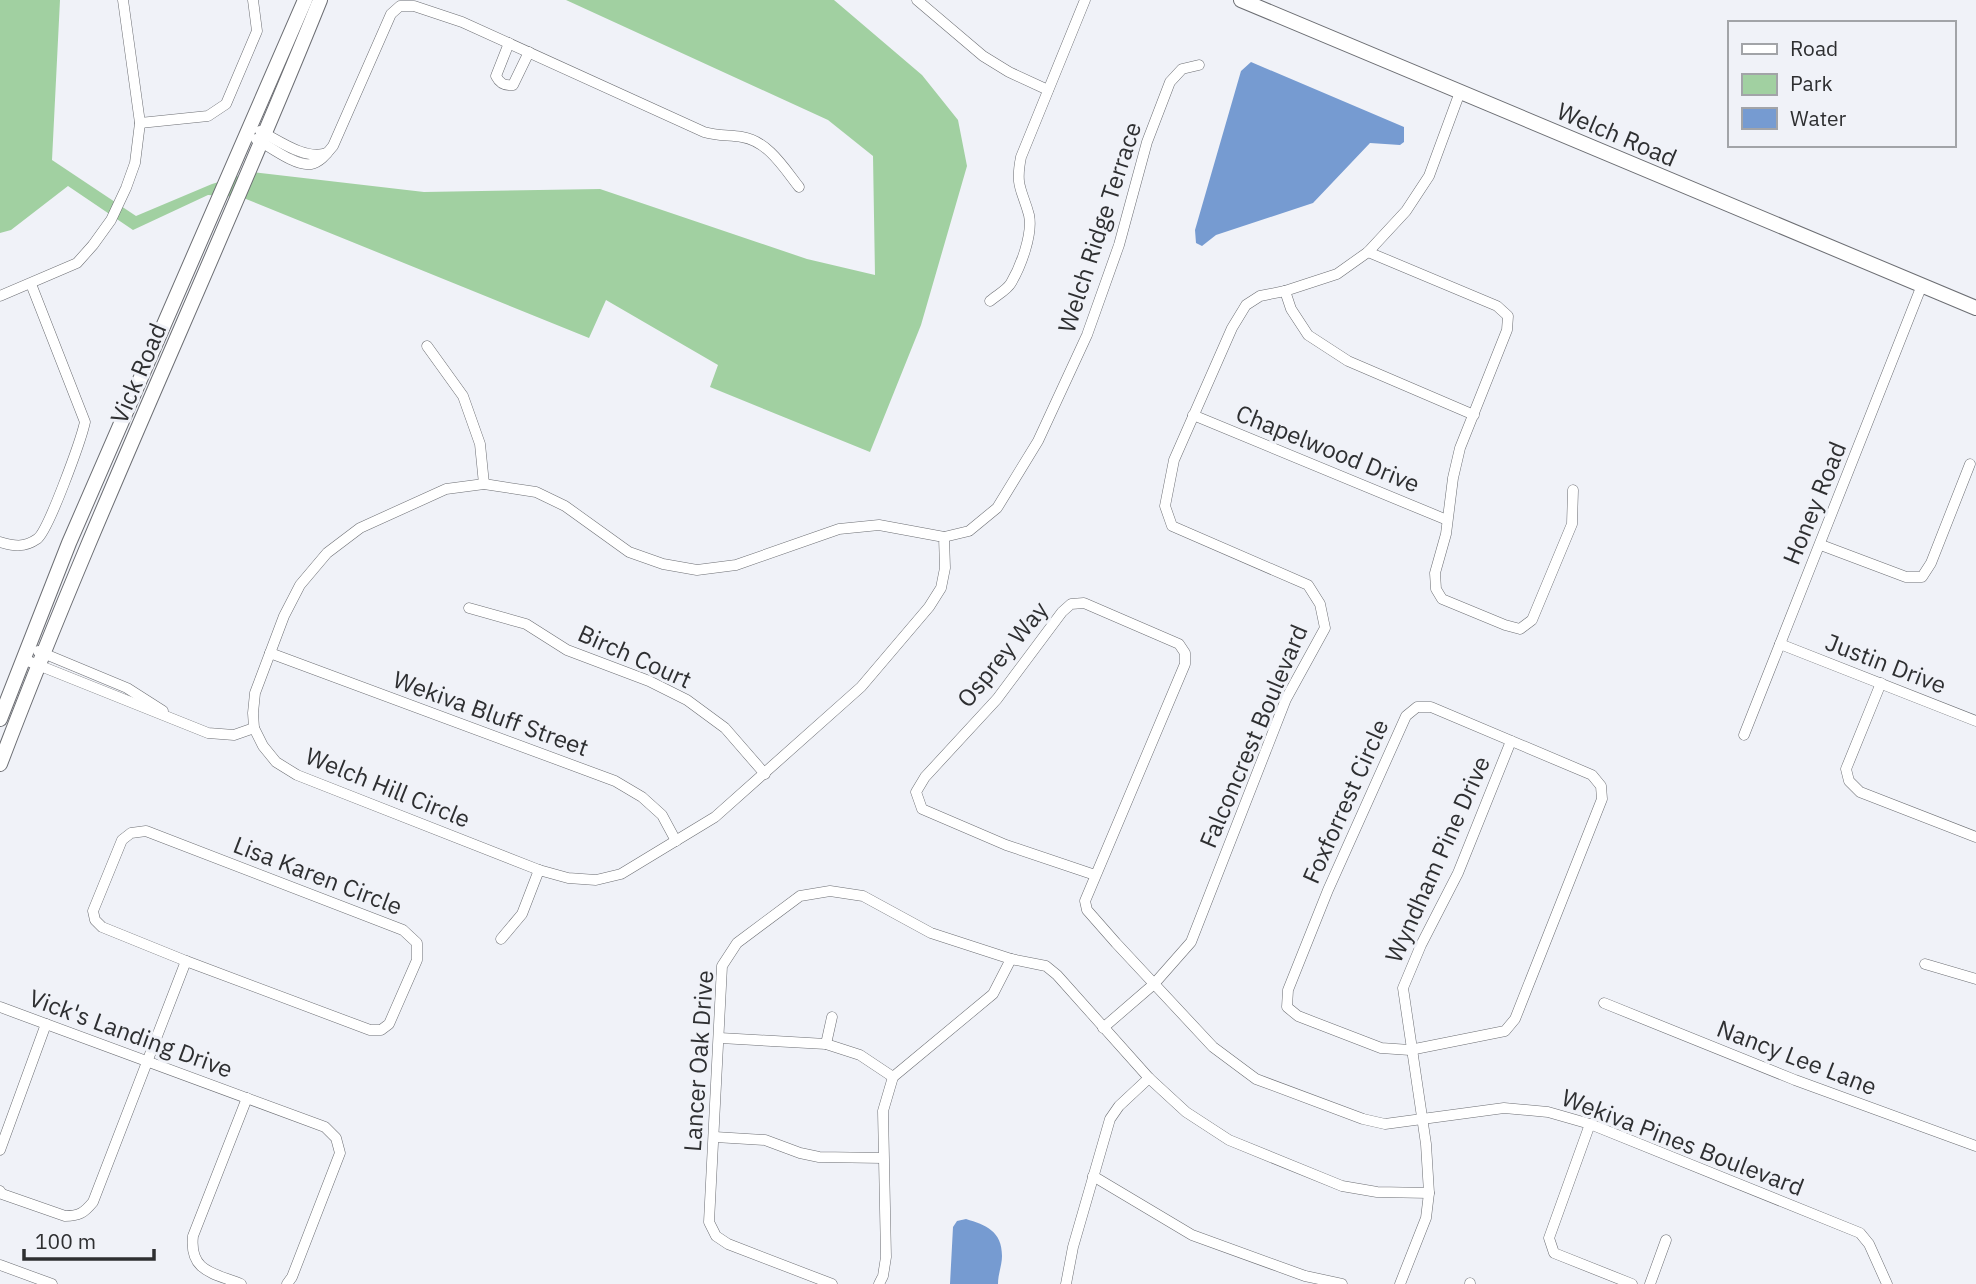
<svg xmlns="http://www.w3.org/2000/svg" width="1976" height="1284" viewBox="0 0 1976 1284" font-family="'IBM Plex Sans',sans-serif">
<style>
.green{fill:#a1d0a1}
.water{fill:#769bd1}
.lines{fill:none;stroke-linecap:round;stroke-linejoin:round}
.street-casing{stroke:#6c6e73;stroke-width:11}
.secondary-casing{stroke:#6c6e73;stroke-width:16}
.street{stroke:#fff;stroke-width:10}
.secondary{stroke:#fff;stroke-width:14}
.labels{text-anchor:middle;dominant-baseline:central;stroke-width:6;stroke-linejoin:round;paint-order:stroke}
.street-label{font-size:24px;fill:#2e2f31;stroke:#f0f2f8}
</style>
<rect width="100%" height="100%" fill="#f0f2f8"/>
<polygon class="green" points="0,0 60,0 52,160 136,216 212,184 252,172 424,192 600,189 807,259 875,275 873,156 828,120 566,0 834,0 922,75 958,120 967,166 921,325 870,452 710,387 718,365 606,300 589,338 241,197 208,195 133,230 68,186 11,230 0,233"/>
<g class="water">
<polygon points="1251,62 1404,127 1404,142 1400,145 1370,143 1313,203 1216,235 1202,246 1196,243 1195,230 1241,71"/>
<path d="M966,1219c20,6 36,12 36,37 0,9 -4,18 -4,28h-48l3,-57 4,-6z"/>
</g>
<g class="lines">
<g class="street-casing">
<g id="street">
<polyline points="917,0 983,56 1009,72 1048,90"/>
<path d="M509,43l-13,33c4,8 9,10 17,9l16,-33"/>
<polyline points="140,123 208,116 226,104 257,31 253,0"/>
<path d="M260,131c18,9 46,30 67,22"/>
<path d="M256,139c13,7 40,28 55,25 10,-2 16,-11 22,-18l58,-132 9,-8h14l48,16 242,110c13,4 25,3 38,5 26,4 42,31 57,50"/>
<polyline points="1368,252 1497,306 1508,316 1507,330 1460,448 1453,478 1446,534 1435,573 1436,589 1442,599 1505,625 1520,629 1532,620 1572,524 1573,490"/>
<polyline points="1285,291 1291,309 1308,335 1348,361 1474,415"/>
<polyline points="0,296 77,263 93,245 111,220 126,188 135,163 140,123 123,0"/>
<path d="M990,301c7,-6 17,-11 21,-18 10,-17 22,-49 18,-68 -7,-26 -14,-28 -8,-58l64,-157"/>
<polyline points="427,346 463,396 480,444 484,484"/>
<polyline points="1193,415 1447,520"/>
<polygon points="484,484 536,492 565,506 629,552 663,564 697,570 736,565 839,529 879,525 944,537 945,568 941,588 929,607 861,687 715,817 621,874 596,880 568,878 539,870 297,775 276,762 263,746 254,728 253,713 255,693 284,616 300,585 327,553 360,528 446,489"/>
<polyline points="944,537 969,531 997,508 1038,441 1087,335 1119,245 1147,142 1170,82 1182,69 1199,65"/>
<path d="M0,542c14,4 24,6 37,-3 11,-7 44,-99 48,-117l-54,-138"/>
<polyline points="1821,545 1906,577 1922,577 1931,563 1970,464"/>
<polyline points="469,608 526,624 567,650 649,681 687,700 725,728 765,774"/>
<polyline points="1780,644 1976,721"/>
<polyline points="38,651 127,688 163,711"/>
<polyline points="270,653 615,781 642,797 662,815 676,841"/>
<polyline points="23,659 208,733 234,735 254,728"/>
<polyline points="1881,683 1846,769 1849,781 1860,792 1976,837"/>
<polygon points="1417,707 1431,707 1592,775 1601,786 1602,799 1515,1019 1505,1031 1410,1050 1381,1048 1298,1016 1287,1007 1288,990 1328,890 1406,716"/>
<polyline points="1744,735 1922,285"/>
<polygon points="146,831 403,930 417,943 417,960 389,1024 381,1030 370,1030 186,961 102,927 95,920 93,911 122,840 131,833"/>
<polyline points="1095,875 1006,845 922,809 916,792 925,777 997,699 1062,612 1071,604 1084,603 1179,644 1185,653 1185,664 1085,901 1087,910 1116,943 1213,1047 1256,1079 1363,1119 1385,1124 1504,1108 1548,1112 1590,1124 1860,1233 1869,1244 1887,1284"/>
<polyline points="501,939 522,914 539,870"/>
<polyline points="1925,964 1976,979"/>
<polyline points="1604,1003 1795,1080 1976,1146"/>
<polyline points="0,1007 325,1127 336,1138 340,1153 292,1277 287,1284"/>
<polyline points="1103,1028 1154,984 1191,942 1286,699 1325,628 1320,604 1308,585 1172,526 1165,506 1174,460 1232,328 1246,305 1260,296 1285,291 1337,274 1368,252 1406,211 1429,176 1460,92"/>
<polyline points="720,1038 826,1044 860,1055 893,1077"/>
<polyline points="826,1044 832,1017"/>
<polyline points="1590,1124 1549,1238 1554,1253 1632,1284"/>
<polyline points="715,1137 765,1140 800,1153 819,1157 883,1158"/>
<polyline points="0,1150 46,1024"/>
<polyline points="1093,1176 1192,1235 1305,1276 1342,1284"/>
<path d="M0,1191l2,3 63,22c14,0 19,-3 28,-14l93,-241"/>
<polyline points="0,1265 52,1284"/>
<path d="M241,1284c-27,-11 -52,-12 -48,-48l54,-138"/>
<polyline points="832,1284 728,1244 716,1236 709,1222 722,966 737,943 800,896 830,891 863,896 931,933 1011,959 1046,966 1057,975 1149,1078 1186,1112 1229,1140 1342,1186 1377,1192 1429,1193"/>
<polyline points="879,1284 883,1276 886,1257 883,1111 893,1077 993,994 1011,959"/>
<polyline points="1066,1284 1073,1247 1110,1119 1119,1106 1149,1078"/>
<polyline points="1400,1284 1426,1218 1429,1193 1426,1144 1403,988 1421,945 1458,873 1511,741"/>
<polyline points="1470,1284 1470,1283"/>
<polyline points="1650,1284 1666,1240"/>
</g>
</g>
<g class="secondary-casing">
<g id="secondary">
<polyline points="1241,0 1976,308"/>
<polyline points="0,719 69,543 305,0"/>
<path d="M0,764c98,-258 217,-508 320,-764"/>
</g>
</g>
<use href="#street" class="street"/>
<use href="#secondary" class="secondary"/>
</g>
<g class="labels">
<g class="street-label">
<text transform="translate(1617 134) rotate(23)">Welch Road</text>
<text transform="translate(1099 227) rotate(-72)">Welch Ridge Terrace</text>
<text transform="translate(138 373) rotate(-67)">Vick Road</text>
<text transform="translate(1328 448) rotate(22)">Chapelwood Drive</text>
<text transform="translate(1814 503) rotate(-68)">Honey Road</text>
<text transform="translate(1002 654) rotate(-51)">Osprey Way</text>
<text transform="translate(635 656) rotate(24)">Birch Court</text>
<text transform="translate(1886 663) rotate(21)">Justin Drive</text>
<text transform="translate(491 713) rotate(20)">Wekiva Bluff Street</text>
<text transform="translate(1253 736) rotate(-67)">Falconcrest Boulevard</text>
<text transform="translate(388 787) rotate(22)">Welch Hill Circle</text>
<text transform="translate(1345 801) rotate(-66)">Foxforrest Circle</text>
<text transform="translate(1437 859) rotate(-66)">Wyndham Pine Drive</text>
<text transform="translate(318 875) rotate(21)">Lisa Karen Circle</text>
<text transform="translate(131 1033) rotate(20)">Vick's Landing Drive</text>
<text transform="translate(1797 1057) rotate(21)">Nancy Lee Lane</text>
<text transform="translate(698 1061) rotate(-86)">Lancer Oak Drive</text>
<text transform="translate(1683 1142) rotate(21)">Wekiva Pines Boulevard</text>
</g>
</g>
<rect x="1728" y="21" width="228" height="126" fill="#f0f2f8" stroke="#a2a4a8" stroke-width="2"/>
<rect x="1742" y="44" width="35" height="10" fill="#ffffff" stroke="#a2a4a8" stroke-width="2"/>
<text x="1790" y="56" font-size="21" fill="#2e2f31">Road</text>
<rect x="1742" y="74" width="35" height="21" fill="#a1d0a1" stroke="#a2a4a8" stroke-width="2"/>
<text x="1790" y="91" font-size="21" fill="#2e2f31">Park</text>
<rect x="1742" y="108" width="35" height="21" fill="#769bd1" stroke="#a2a4a8" stroke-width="2"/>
<text x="1790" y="126" font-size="21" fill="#2e2f31">Water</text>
<path d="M24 1249v10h130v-10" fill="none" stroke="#2e2f31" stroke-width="3.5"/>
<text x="35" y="1249" font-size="21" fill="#2e2f31" stroke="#f0f2f8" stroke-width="5" paint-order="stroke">100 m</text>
</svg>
